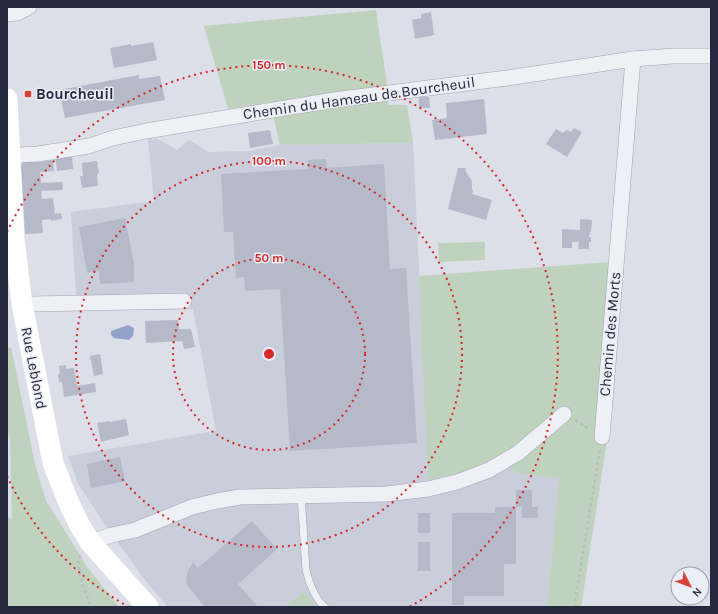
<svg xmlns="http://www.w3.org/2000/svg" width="718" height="614" viewBox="0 0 718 614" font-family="Karla,sans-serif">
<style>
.built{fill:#cacdda}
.green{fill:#bed2bd}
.water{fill:#94a3cb}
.building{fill:#b6b9c8}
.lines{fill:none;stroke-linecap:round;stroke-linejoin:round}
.service-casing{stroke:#a1a4b2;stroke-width:8}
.minor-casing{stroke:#a1a4b2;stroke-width:16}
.path{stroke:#babcc6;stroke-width:2.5;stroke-dasharray:3 3;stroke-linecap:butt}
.service{stroke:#eff0f6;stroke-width:7}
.minor{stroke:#eff0f6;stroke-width:15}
.secondary{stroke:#fff;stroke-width:21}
.ring{fill:none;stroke:#d62828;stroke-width:2;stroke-dasharray:2 4}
.poi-dot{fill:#d74137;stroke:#eceef5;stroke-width:1.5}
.labels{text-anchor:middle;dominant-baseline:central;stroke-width:3;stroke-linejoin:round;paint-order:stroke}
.poi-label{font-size:15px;font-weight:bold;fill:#25293f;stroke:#eceef5;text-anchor:start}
.street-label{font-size:15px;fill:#25293f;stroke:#eceef5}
.centre{fill:#d62828;stroke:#eceef5;stroke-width:2}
.ring-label{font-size:12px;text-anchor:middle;font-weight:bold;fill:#d62828;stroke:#eceef5;stroke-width:3;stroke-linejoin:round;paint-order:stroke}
</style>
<rect width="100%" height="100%" fill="#dcdee8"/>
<polygon class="built" points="148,139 157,139 177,150 189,140 209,152 249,151 280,145 413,143 427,440 428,480 468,471 499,455 517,473 559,478 547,607 317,607 303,592 285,607 168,607 145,580 112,535 79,485 68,456 216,431 193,309 77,311 71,212 154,201"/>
<g class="green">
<polygon points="376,10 387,85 388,105 407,105 413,143 280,145 270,102 228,109 204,26"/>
<polygon points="485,242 485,260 439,262 438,243"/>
<polygon points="610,262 598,398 610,422 581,607 547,607 559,478 516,473 499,455 468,471 428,480 419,276"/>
<polygon points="11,347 35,464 46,501 88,568 119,607 7,607 7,517 12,519 10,439 7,429 7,348"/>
<polygon points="303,592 317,607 285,607"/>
</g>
<polygon class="water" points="128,325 134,328 133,336 129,340 114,338 111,335 111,331"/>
<g class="building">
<polygon points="431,12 434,35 415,39 412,20 421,18 421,14"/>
<polygon points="153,42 157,60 114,68 110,48 131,44 131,46"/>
<polygon points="139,75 139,79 160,76 165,100 65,118 59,90"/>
<polygon points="419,97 429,97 430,108 419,108"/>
<polygon points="484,99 487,134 435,140 432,120 447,118 446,103"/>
<polygon points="574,128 582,132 567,157 546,144 556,129 563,133 567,130 571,132"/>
<polygon points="270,130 273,144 250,148 248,133"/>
<polygon points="72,155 73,169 57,171 55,156"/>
<polygon points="39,159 39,162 53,160 54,171 40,172 41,183 62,182 63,190 41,191 42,199 53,198 55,214 61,213 62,219 51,221 51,219 42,220 43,233 25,234 21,165 24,162"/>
<polygon points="326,159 327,168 384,164 390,269 406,268 417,443 290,451 280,289 245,291 244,277 236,278 233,232 224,232 221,174 308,169 308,160"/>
<polygon points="97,161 99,173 97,174 98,186 82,188 80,176 83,176 82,163"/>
<polygon points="458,168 466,168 465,170 472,181 472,189 473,191 472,194 492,200 486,220 448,209"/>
<polygon points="125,218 134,263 134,282 100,284 99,270 87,273 79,227"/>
<polygon points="580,219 592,220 591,232 590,232 589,237 591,237 591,242 589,242 589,249 578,249 579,242 572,242 572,248 562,248 562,229 580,230"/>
<polygon points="178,320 179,329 191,329 195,347 184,349 182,341 146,343 145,321"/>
<polygon points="100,354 103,374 94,376 90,356"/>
<polygon points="66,365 66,369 74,368 77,386 95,383 96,392 64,397 62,382 59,382 58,374 60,374 59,366"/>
<polygon points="126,419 129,435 101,442 97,423 109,421 110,422"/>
<polygon points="120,457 125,481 91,488 87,464"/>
<polygon points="516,490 532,490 532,507 538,507 538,518 522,518 522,507 516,507"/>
<polygon points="495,507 516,507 516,564 504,564 504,596 464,596 464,605 452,605 452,513 495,513"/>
<rect x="418" y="513" width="12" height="20"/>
<polygon points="252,521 277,549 238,584 258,607 205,607 188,586 186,580 187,573 193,562 198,568"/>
<rect x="418" y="542" width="12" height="29"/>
</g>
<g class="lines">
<g class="service-casing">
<path id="service" d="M301,495l5,75c3,12 9,29 19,37"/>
</g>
<g class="minor-casing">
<g id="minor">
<polyline points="7,14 17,13 29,7"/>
<polyline points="10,155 19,155 38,154 89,146 113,138 146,131 334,100 507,78 633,59 673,56 711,56"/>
<polyline points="22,304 33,304 184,301"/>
<polyline points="602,437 633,59"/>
<polyline points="90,542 112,535 135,530 192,507 217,501 240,497 386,494 428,489 457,482 489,470 518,453 564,414"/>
</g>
</g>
<g class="path">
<polyline points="575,420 589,429"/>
<path d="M80,555c-5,14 6,38 11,52"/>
<polyline points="574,607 600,449"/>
</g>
<use href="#service" class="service"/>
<use href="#minor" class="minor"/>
<polyline class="secondary" points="7,99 14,239 22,304 53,463 68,501 79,524 90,542 148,607"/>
</g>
<g class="ring">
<circle cx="269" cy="354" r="96"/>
<circle cx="269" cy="354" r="193"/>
<path d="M129 607A289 289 0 0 1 7 476M7 232A289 289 0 1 1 409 607"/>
</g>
<rect class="poi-dot" x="24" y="90" width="8" height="8" rx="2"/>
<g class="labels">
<g class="poi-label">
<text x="36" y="94">Bourcheuil</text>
</g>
<g class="street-label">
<text transform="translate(359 98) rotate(-8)">Chemin du Hameau de Bourcheuil</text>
<text transform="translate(610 334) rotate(-85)">Chemin des Morts</text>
<text transform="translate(34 368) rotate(79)">Rue Leblond</text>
</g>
</g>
<circle cx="269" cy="354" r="6" class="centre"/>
<g class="ring-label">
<text x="269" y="69">150 m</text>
<text x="269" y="165">100 m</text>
<text x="269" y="262">50 m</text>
</g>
<rect width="718" height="614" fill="none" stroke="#25293f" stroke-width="16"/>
<g transform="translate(690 586) rotate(132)"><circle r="19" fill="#eceef5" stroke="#9c9fac"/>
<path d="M0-3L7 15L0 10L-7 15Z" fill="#d74137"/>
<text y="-6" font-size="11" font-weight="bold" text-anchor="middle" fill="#25293f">N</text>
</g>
</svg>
